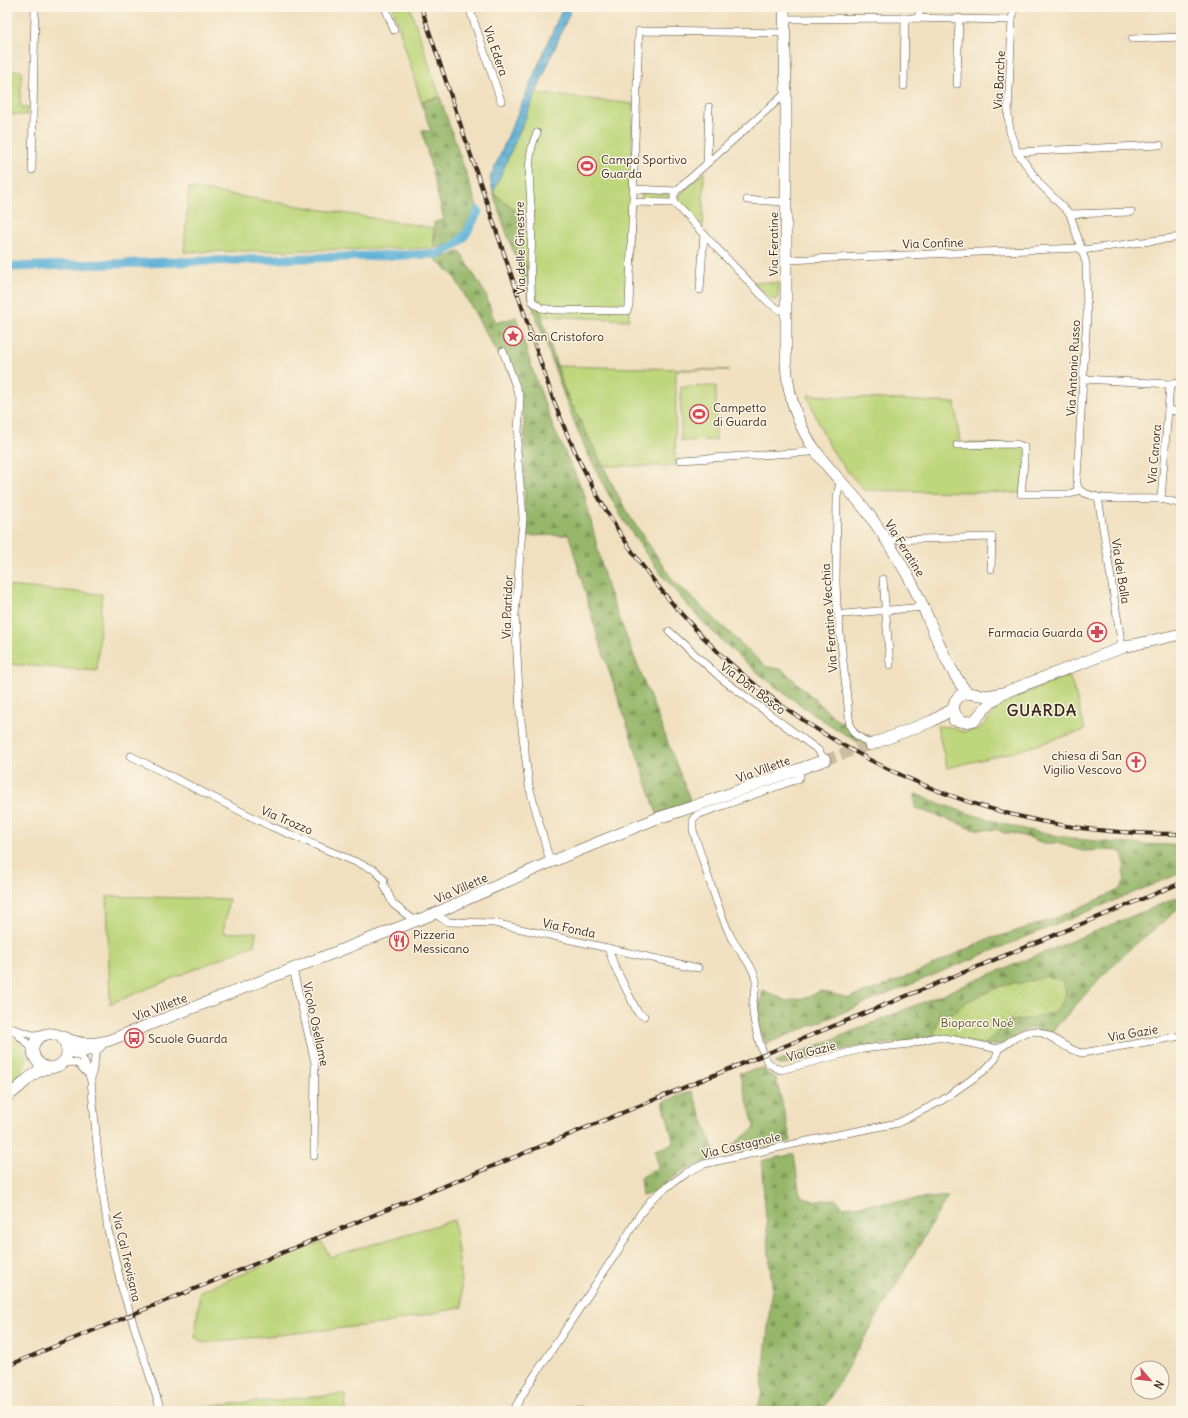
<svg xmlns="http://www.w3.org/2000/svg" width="1188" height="1418" viewBox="0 0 1188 1418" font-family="Delius,sans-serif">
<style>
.grass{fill:#bed67b;stroke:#7c804c}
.forest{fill:url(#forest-firs);stroke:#687044}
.park{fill:url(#park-dots);stroke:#7c804c}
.water{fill:url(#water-waves);stroke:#4b6d7a}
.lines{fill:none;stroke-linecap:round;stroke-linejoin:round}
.canal{stroke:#5bb0d7;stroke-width:9}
.secondary-tunnel{stroke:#ccbca0;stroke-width:11;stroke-dasharray:11 5.5;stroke-linecap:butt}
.street-casing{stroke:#564536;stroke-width:8}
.secondary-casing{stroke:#564536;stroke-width:12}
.street{stroke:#fff;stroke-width:7}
.secondary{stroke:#fff;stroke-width:11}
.rail-casing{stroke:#3b2a1e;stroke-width:4}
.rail{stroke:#fcf5e5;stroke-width:2.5;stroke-dasharray:8;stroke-linecap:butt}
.labels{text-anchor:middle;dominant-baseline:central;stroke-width:3;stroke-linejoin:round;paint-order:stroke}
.street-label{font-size:12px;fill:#3b2a1e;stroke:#fcf5e5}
.poi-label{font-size:12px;fill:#3b2a1e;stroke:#fcf5e5;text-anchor:start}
.park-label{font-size:12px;fill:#5c5535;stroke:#fcf5e5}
.district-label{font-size:16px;font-weight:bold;letter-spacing:1px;fill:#3b2a1e;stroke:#fcf5e5}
</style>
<defs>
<pattern id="forest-firs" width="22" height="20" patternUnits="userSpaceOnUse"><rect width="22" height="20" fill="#96b76b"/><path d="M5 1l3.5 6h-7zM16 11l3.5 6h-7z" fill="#7c9557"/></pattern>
<pattern id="park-dots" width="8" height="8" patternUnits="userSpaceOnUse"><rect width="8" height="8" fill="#bed67b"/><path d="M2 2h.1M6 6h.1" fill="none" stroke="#a4b86a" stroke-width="1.8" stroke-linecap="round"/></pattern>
<pattern id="water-waves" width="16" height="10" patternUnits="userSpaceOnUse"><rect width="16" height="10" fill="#5bb0d7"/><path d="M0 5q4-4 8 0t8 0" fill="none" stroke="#4c8fae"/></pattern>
</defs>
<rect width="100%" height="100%" fill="#fcf5e5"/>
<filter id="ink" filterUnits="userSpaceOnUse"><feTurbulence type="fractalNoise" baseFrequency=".025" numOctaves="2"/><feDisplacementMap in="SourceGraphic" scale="8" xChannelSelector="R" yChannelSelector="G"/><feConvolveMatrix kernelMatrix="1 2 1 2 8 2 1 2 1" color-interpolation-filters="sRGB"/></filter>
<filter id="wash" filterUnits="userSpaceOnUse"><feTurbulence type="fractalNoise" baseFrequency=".012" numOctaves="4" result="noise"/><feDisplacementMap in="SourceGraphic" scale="16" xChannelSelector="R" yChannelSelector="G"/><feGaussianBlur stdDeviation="0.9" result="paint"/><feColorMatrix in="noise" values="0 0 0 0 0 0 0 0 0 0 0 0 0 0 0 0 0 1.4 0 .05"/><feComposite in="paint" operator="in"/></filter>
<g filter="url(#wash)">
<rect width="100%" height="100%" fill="#f0e0c0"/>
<g class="grass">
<polygon points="393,7 410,7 440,97 421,101"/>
<polygon points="536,93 633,104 629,320 542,316 521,249 524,224 512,207 493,193"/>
<polygon points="189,188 434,228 434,248 184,252"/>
<polygon points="642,192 668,194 668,201 642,199"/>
<polygon points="754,282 779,283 778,298 775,300 772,299"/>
<polygon points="557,366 729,370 676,370 675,466 603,466 564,389"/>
<polygon points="716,386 716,440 681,441 681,387"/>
<path d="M808,395l147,8 5,40 69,1 -8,49 -157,-3c-6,-8 -13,-14 -19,-22 -18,-21 -28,-47 -37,-73z"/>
<polygon points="7,586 102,594 97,671 7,664"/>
<polygon points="1069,675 1077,699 1085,730 1017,751 947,768 937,726 950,727 964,732 979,729 986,722 998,705"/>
<polygon points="107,896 229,899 223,933 256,932 254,945 110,1004"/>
<path d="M7,1035c6,3 17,10 19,16 3,14 -9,28 -19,35z"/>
<polygon points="454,1220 459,1260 463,1307 381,1324 202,1343 195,1337 200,1291 322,1242 330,1257"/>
<polygon points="345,1394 346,1411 196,1411 197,1407"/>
<polygon points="582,1406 582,1411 532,1411"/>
</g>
<g class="forest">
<path d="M440,97l38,112c-13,23 -15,36 -44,39v-26l10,-2 -22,-90 9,2 -10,-31z"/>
<path d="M493,193l19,14 12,17 -3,25 43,140 62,122 47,69 92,86 18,4 54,50 35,17 -14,5c-113,-66 -205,-155 -263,-274 -21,-41 -35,-84 -50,-127 -18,-49 -35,-99 -52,-148z"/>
<polygon points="460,251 486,295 495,323 516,317 533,371 554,429 584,493 607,587 691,802 657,814 598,638 569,535 525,536 524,417 502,354 497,353 454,276 434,258 449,256"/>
<path d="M915,794c28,11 56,21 86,29 59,17 119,22 180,22v28l-415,171c-11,-25 -9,-29 -3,-54l24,11 22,-4 11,-6 29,7 27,-9 45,-18 66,-32 17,-4 54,-18 59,-26 5,-5 3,-7 -2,-6 2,-7 -3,-13 -6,-3 -34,1 -25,-8h-14l-12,-5 -20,-5h-7l-6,-3 -26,-1 -19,-8 -38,-13z"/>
<polygon points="1181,896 1181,907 1131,948 1101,977 1049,1035 1032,1028 1026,1030 999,1046 985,1045 1007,1021 1022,1020 1050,1012 1032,980 1024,983 1011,983 999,987 968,1001 954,1013 945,1014 934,1036 910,1042 864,1046 826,1053 784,1065 779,1065 775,1063"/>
<polygon points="763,1068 770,1075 776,1078 791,1141 733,1154 731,1146 755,1128 739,1073"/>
<polygon points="692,1091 717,1158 684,1170 653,1193 642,1196 640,1178 658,1168 655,1150 674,1144 663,1102"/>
<polygon points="794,1154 799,1190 801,1196 814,1201 836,1199 843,1207 948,1196 822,1411 757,1411 761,1397 772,1286 761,1161"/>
</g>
<g class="park">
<polygon points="7,70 22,71 20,106 28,107 27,115 7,115"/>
<polygon points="704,172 703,228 678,201 680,195"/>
<path d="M1047,976l15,5 4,11c-2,5 -4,11 -7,15 -9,11 -39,13 -52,14l-22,24 -51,-9 5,-19 6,-3 9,-1 14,-12 31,-14 12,-4h13z"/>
</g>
<polygon class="water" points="563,7 572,7 536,93 493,193 490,178"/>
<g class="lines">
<path class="canal" d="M7,267l431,-13c24,-9 29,-20 40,-43"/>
</g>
</g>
<g filter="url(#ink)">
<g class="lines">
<polyline class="secondary-tunnel" points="825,760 870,745"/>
<g class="street-casing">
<g id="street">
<polyline points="385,7 394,30"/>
<polyline points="469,7 501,101"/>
<polyline points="1014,7 1012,20 1008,114 1010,132 1017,152 1040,184 1070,214 1086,263 1087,315 1077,477 1077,484 1079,490"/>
<polyline points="919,18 919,7"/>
<polyline points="784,19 905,18 1012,20"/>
<polyline points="1132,39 1181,37"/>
<polyline points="957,84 959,18"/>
<polyline points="904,86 905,18"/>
<path d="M537,133c-13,25 -6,61 -5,88 0,27 -3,53 0,80l9,7 13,2 73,1 2,-5 10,-275 146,2"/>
<polyline points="1017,152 1160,145"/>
<polyline points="707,163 709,107"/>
<polyline points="32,170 35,7"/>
<polyline points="634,189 676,191"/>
<polyline points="747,200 786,202"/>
<polyline points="633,202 674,203"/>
<polyline points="1070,214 1131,212"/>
<polyline points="1082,250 1181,237"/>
<polyline points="786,260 1080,248"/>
<polyline points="700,290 704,234"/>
<polyline points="786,311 780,310 769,303 674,203 674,195 676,191 786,93"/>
<polyline points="503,351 520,398 517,450 523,518 515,615 520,712 529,786 549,858 546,864"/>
<polyline points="1084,379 1170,384 1181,383"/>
<polyline points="1168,410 1181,412"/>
<polyline points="957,445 1016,444 1024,447 1024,462 1021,494 1070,494 1079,490"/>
<polyline points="681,460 810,452 815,449"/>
<polyline points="842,483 839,487 837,497 836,583 837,605 850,726 854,733 870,745"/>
<path d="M1079,490c23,14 55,7 81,9 7,1 14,3 21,5"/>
<polyline points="1098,497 1122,647"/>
<polyline points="1161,499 1170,384"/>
<polyline points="886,540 992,537 991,569"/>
<polyline points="883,579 890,665"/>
<polyline points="844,614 924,607"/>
<polyline points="669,631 722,679 818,750 825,760"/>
<polyline points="131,756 270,826 375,870 384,880 384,885 393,904 415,921"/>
<path d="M797,770l3,6 -2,3 -101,36 -4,4v11l3,10c11,32 20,65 34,95 7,16 22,27 26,45 1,7 -2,14 -3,21 -2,13 7,50 15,61 4,4 8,6 13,8l81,-21 48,-5 25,-7 15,2 48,10c10,-5 19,-15 30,-17 17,-5 36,18 54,21l99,-17"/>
<polyline points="436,913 441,918 449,922 494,923 698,968"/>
<polyline points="608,948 614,965 638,1013 644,1016"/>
<polyline points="293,969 315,1063 314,1156"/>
<polyline points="7,1025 12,1029 33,1049"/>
<polyline points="14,1029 33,1035 43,1034"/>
<polyline points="73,1054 81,1057 84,1061 91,1081 99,1166 108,1230 122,1288 161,1411"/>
<path d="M62,1065c13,-6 16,-2 24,7"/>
<polyline points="91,1079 96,1052 102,1046"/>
<polyline points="513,1411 529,1384 621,1246 640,1214 652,1199 667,1187 686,1173 704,1164 812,1140 898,1123 941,1101 985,1070 996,1058 998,1049"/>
</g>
</g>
<g class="secondary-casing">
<g id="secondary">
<path d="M784,7l2,86v271c2,31 11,60 29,86 13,19 30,35 45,53 18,22 33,47 47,71 22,39 33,84 60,119"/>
<polyline points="954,720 967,722 975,720 985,708 1000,695"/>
<polyline points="962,721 956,716 953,709 955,701 959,696 967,693 988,696 1003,693 1124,647 1181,634"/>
<polyline points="870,745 932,721 953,709"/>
<polyline points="68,1050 82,1052 96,1047"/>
<path d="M49,1068c-20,-4 -22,-30 -2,-34 9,-2 18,5 26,7 12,4 24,3 37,-1l326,-127 110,-49 109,-45 34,-11 136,-48"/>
<path d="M7,1096c11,-6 19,-17 30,-24 6,-4 14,-3 21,-6 12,-6 11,-20 3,-29"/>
</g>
</g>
<use href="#street" class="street"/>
<use href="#secondary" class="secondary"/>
<g class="rail-casing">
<g id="rail">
<path d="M421,7l132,392c59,158 167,283 317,361 62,32 128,55 197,66 38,6 76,8 114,8"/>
<polyline points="7,1366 1181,883"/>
</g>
</g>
<use href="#rail" class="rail"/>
</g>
</g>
<defs>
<g id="stadium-ring" transform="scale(1)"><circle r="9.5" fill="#fcf5e5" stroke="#d1495b" stroke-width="1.5"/><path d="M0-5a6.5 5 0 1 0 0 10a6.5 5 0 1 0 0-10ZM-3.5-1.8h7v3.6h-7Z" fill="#d1495b"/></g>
<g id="sight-ring" transform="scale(1)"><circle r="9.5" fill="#fcf5e5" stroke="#d1495b" stroke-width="1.5"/><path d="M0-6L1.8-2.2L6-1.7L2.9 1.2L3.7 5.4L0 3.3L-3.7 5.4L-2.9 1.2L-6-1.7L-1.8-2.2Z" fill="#d1495b"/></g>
<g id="pharmacy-ring" transform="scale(1)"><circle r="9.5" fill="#fcf5e5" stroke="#d1495b" stroke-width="1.5"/><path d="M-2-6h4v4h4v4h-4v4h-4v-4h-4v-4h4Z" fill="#d1495b"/></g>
<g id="church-ring" transform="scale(1)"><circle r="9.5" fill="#fcf5e5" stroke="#d1495b" stroke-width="1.5"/><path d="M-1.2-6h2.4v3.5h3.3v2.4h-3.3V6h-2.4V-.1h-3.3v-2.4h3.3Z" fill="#d1495b"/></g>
<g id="restaurant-ring" transform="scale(1)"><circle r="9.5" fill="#fcf5e5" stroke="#d1495b" stroke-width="1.5"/><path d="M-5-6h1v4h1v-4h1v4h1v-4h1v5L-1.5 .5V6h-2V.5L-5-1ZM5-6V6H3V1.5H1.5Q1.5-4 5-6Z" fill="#d1495b"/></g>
<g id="bus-ring" transform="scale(1)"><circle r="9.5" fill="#fcf5e5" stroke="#d1495b" stroke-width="1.5"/><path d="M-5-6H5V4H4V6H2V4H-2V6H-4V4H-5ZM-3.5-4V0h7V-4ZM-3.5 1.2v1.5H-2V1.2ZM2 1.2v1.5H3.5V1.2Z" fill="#d1495b"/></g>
</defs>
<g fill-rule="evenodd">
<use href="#stadium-ring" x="587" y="166"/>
<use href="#sight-ring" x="513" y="336"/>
<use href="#stadium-ring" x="699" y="414"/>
<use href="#pharmacy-ring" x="1097" y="632"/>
<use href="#church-ring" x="1136" y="762"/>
<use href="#restaurant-ring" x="399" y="941"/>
<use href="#bus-ring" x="134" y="1038"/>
</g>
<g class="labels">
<g class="street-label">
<text transform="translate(496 51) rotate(71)">Via Edera</text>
<text transform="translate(999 80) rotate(-87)">Via Barche</text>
<text transform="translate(933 243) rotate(-2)">Via Confine</text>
<text transform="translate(773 244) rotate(-90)">Via Feratine</text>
<text transform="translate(520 248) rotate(-91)">Via delle Ginestre</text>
<text transform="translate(1073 368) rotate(-87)">Via Antonio Russo</text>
<text transform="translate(1154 454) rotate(-85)">Via Canora</text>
<text transform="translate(905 548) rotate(58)">Via Feratine</text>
<text transform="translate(1121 571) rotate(81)">Via dei Balla</text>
<text transform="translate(507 607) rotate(-88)">Via Partidor</text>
<text transform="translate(829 618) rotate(-94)">Via Feratine Vecchia</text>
<text transform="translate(753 688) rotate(37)">Via Don Bosco</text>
<text transform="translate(763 769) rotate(-20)">Via Villette</text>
<text transform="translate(287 820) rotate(23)">Via Trozzo</text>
<text transform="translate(461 888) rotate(-24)">Via Villette</text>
<text transform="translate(569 928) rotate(12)">Via Fonda</text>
<text transform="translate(160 1007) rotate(-21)">Via Villette</text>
<text transform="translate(316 1024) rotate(78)">Vicolo Osellame</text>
<text transform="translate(1133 1033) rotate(-10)">Via Gazie</text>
<text transform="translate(811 1051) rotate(-14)">Via Gazie</text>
<text transform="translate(741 1145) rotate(-13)">Via Castagnole</text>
<text transform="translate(127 1257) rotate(77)">Via Cal Trevisana</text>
</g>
<g class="poi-label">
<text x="601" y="159">Campo Sportivo<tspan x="601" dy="14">Guarda</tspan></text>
<text x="527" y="336">San Cristoforo</text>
<text x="713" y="407">Campetto<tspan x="713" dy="14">di Guarda</tspan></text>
<text x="1083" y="632" text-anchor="end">Farmacia Guarda</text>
<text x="1122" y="755" text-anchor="end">chiesa di San<tspan x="1122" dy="14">Vigilio Vescovo</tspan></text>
<text x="413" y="934">Pizzeria<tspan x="413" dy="14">Messicano</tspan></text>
<text x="148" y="1038">Scuole Guarda</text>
</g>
<g class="park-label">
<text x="977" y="1022">Bioparco Noè</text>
</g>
<g class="district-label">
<text x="1042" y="710">GUARDA</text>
</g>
</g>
<rect width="1188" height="1418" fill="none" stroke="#fcf5e5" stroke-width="24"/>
<g transform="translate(1150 1380) rotate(118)"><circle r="19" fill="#fcf5e5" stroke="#afa495"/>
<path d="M0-3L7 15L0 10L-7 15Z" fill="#d1495b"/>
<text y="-6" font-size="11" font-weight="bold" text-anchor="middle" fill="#3b2a1e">N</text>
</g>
</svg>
